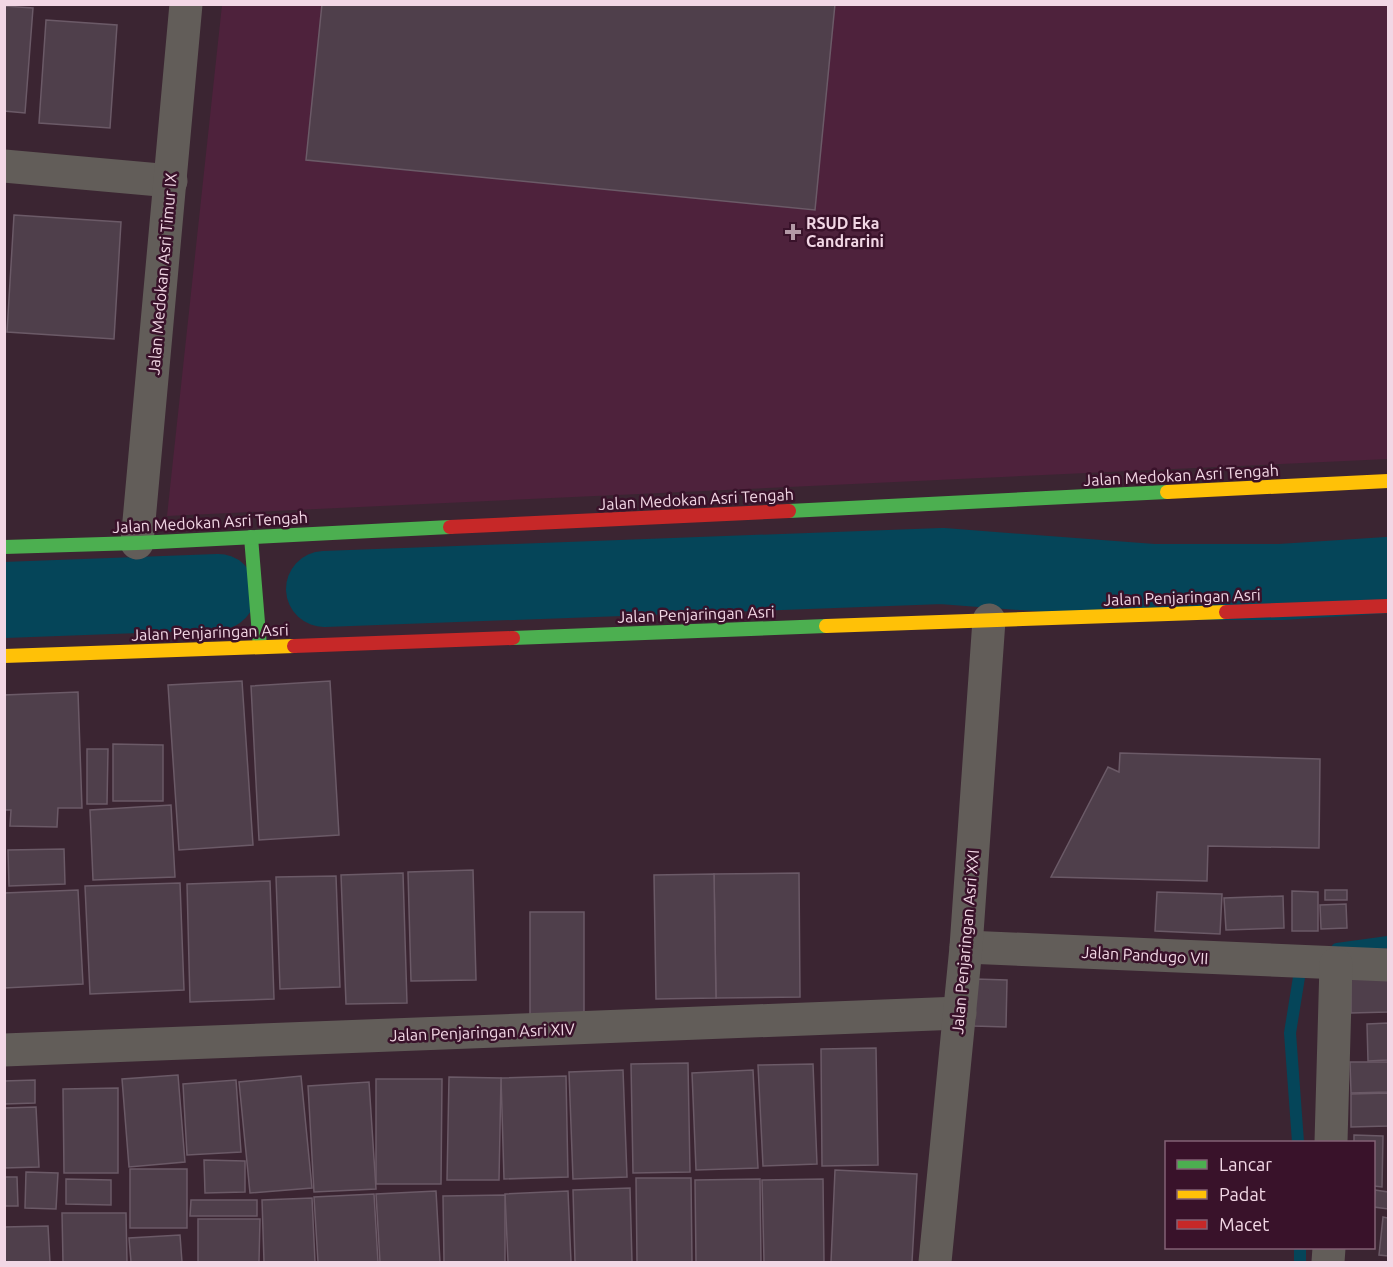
<svg xmlns="http://www.w3.org/2000/svg" width="1393" height="1267" viewBox="0 0 1393 1267" font-family="Ubuntu,sans-serif">
<style>
.built{fill:#4e223c}
.lines{fill:none;stroke-linecap:round;stroke-linejoin:round}
.stream{stroke:#054559;stroke-width:12}
.river{stroke:#054559;stroke-width:76}
.building{fill:#4f3f4b;stroke:#6b5a67;stroke-width:1.5}
.street{stroke:#625d59;stroke-width:33}
.fast{stroke:#4caf50;stroke-width:14}
.slow{stroke:#ffc107;stroke-width:14}
.jam{stroke:#c62828;stroke-width:14}
.poi-dot{fill:#b299a6;stroke:#39122a;stroke-width:2}
.labels{text-anchor:middle;dominant-baseline:central;stroke-width:5;stroke-linejoin:round;paint-order:stroke}
.poi-label{font-size:16px;font-weight:bold;fill:#f2d7e5;stroke:#39122a;text-anchor:start}
.street-label{font-size:16px;fill:#f2d7e5;stroke:#39122a}
</style>
<rect width="100%" height="100%" fill="#3b2532"/>
<polygon class="built" points="222,5 1388,5 1388,459 167,516"/>
<g class="lines">
<g class="stream">
<polyline points="1337,949 1388,942"/>
<polyline points="1298,1142 1290,1033 1300,971 1307,965"/>
<polyline points="1300,1262 1300,1248"/>
</g>
<g class="river">
<polyline points="324,589 942,566 1152,582 1281,582 1388,575"/>
<polyline points="4,600 218,592"/>
</g>
</g>
<g class="building">
<polygon points="322,4 835,4 815,210 306,160"/>
<polygon points="4,6 33,8 25,113 4,111"/>
<polygon points="46,20 117,25 110,128 39,123"/>
<polygon points="14,215 121,222 114,339 7,332"/>
<polygon points="242,681 253,845 179,850 168,685"/>
<polygon points="330,681 339,835 259,840 251,686"/>
<polygon points="78,692 82,808 58,808 57,827 10,826 11,810 4,810 4,695"/>
<polygon points="113,744 163,745 163,801 113,801"/>
<polygon points="87,749 108,749 107,804 87,804"/>
<polygon points="1120,753 1320,759 1319,848 1208,846 1207,881 1051,877 1108,767 1119,772"/>
<polygon points="171,805 175,877 93,880 90,810"/>
<polygon points="64,849 65,884 9,886 8,850"/>
<polygon points="473,870 476,980 411,981 408,872"/>
<polygon points="403,873 407,1003 346,1004 341,875"/>
<polygon points="799,873 800,997 716,998 714,874"/>
<polygon points="714,874 716,998 656,999 654,875"/>
<polygon points="336,876 340,987 280,989 276,877"/>
<polygon points="270,881 274,999 190,1002 187,884"/>
<polygon points="180,883 184,990 90,994 85,886"/>
<polygon points="78,890 83,984 4,988 4,893"/>
<rect x="1325" y="890" width="22" height="10"/>
<polygon points="1292,891 1318,892 1318,931 1292,931"/>
<polygon points="1157,892 1222,894 1220,934 1155,931"/>
<polygon points="1283,896 1284,928 1226,930 1224,898"/>
<polygon points="1346,904 1347,928 1321,929 1320,905"/>
<rect x="530" y="912" width="54" height="104"/>
<polygon points="1351,973 1388,973 1388,1012 1351,1013"/>
<polygon points="975,979 1007,980 1006,1027 974,1026"/>
<polygon points="1388,1023 1388,1060 1368,1061 1367,1024"/>
<polygon points="876,1048 878,1165 822,1166 821,1049"/>
<polygon points="1350,1062 1388,1062 1388,1092 1351,1093"/>
<polygon points="688,1063 690,1172 633,1173 631,1064"/>
<polygon points="813,1064 817,1164 763,1166 758,1065"/>
<polygon points="623,1070 627,1177 573,1179 569,1072"/>
<polygon points="753,1070 758,1168 696,1170 692,1073"/>
<polygon points="178,1075 185,1162 129,1167 122,1079"/>
<polygon points="301,1076 312,1188 250,1193 239,1082"/>
<polygon points="566,1076 568,1177 504,1179 501,1078"/>
<polygon points="449,1077 501,1078 499,1180 447,1180"/>
<polygon points="376,1079 442,1079 441,1184 376,1184"/>
<polygon points="35,1080 35,1103 4,1104 4,1081"/>
<polygon points="236,1080 241,1152 187,1155 183,1084"/>
<polygon points="369,1082 376,1189 314,1192 308,1086"/>
<polygon points="118,1088 118,1173 64,1173 63,1089"/>
<polygon points="1388,1093 1388,1126 1351,1127 1351,1094"/>
<polygon points="36,1107 39,1167 4,1168 4,1108"/>
<polygon points="1354,1135 1383,1136 1382,1187 1374,1186 1374,1142 1354,1142"/>
<polygon points="204,1160 245,1161 245,1192 205,1193"/>
<rect x="130" y="1169" width="57" height="59"/>
<polygon points="835,1170 917,1174 912,1262 831,1262"/>
<polygon points="26,1172 58,1173 56,1209 25,1208"/>
<polygon points="4,1177 17,1177 18,1206 4,1206"/>
<polygon points="636,1178 691,1178 692,1262 637,1262"/>
<polygon points="66,1179 111,1180 111,1205 66,1204"/>
<polygon points="760,1179 761,1262 696,1262 695,1180"/>
<polygon points="823,1179 824,1262 764,1262 762,1180"/>
<polygon points="630,1188 632,1262 575,1262 573,1190"/>
<polygon points="1375,1190 1388,1192 1388,1209 1374,1207"/>
<polygon points="436,1191 440,1262 380,1262 376,1194"/>
<polygon points="568,1191 571,1262 508,1262 505,1194"/>
<polygon points="374,1194 378,1262 318,1262 314,1197"/>
<polygon points="505,1195 505,1262 444,1262 443,1196"/>
<polygon points="312,1198 315,1262 264,1262 262,1200"/>
<polygon points="191,1200 257,1200 257,1216 190,1216"/>
<polygon points="62,1213 126,1213 127,1262 63,1262"/>
<polygon points="1383,1217 1388,1218 1388,1256 1379,1255"/>
<polygon points="198,1219 260,1219 259,1262 198,1262"/>
<polygon points="48,1226 50,1262 4,1262 4,1227"/>
<polygon points="180,1235 182,1262 131,1262 129,1238"/>
</g>
<g class="lines">
<g class="street">
<polyline points="4,166 171,181"/>
<polyline points="137,543 186,4"/>
<polyline points="966,947 1388,965"/>
<polyline points="4,1050 960,1013"/>
<polyline points="1331,1142 1336,964"/>
<polyline points="935,1262 966,947 989,620"/>
<polyline points="1328,1262 1329,1248"/>
</g>
<g class="fast">
<polyline points="789,511 1167,492"/>
<polyline points="251,537 260,647"/>
<polyline points="4,547 137,543 450,527"/>
<polyline points="513,638 826,626"/>
</g>
<g class="slow">
<polyline points="1167,492 1388,481"/>
<polyline points="826,626 1226,612"/>
<polyline points="4,656 294,646"/>
</g>
<g class="jam">
<polyline points="450,527 789,511"/>
<polyline points="1226,612 1388,606"/>
<polyline points="294,646 513,638"/>
</g>
</g>
<path class="poi-dot" d="M790 223h6v6h6v6h-6v6h-6v-6h-6v-6h6z"/>
<g class="labels">
<g class="poi-label">
<text x="806" y="223">RSUD Eka<tspan x="806" dy="18">Candrarini</tspan></text>
</g>
<g class="street-label">
<text transform="translate(162 274) rotate(-85)">Jalan Medokan Asri Timur IX</text>
<text transform="translate(1181 475) rotate(-3)">Jalan Medokan Asri Tengah</text>
<text transform="translate(696 499) rotate(-3)">Jalan Medokan Asri Tengah</text>
<text transform="translate(210 522) rotate(-3)">Jalan Medokan Asri Tengah</text>
<text transform="translate(1182 597) rotate(-2)">Jalan Penjaringan Asri</text>
<text transform="translate(696 614) rotate(-2)">Jalan Penjaringan Asri</text>
<text transform="translate(210 632) rotate(-2)">Jalan Penjaringan Asri</text>
<text transform="translate(965 942) rotate(-85)">Jalan Penjaringan Asri XXI</text>
<text transform="translate(1145 955) rotate(3)">Jalan Pandugo VII</text>
<text transform="translate(482 1032) rotate(-2)">Jalan Penjaringan Asri XIV</text>
</g>
</g>
<rect width="1393" height="1267" fill="none" stroke="#f2d7e5" stroke-width="12"/>
<rect x="1165" y="1141" width="210" height="108" fill="#39122a" stroke="#836175" stroke-width="1.5"/>
<rect x="1177" y="1160" width="30" height="9" fill="#4caf50" stroke="#836175" stroke-width="1.5"/>
<text x="1219" y="1171" font-size="18" fill="#f2d7e5">Lancar</text>
<rect x="1177" y="1190" width="30" height="9" fill="#ffc107" stroke="#836175" stroke-width="1.5"/>
<text x="1219" y="1201" font-size="18" fill="#f2d7e5">Padat</text>
<rect x="1177" y="1220" width="30" height="9" fill="#c62828" stroke="#836175" stroke-width="1.5"/>
<text x="1219" y="1231" font-size="18" fill="#f2d7e5">Macet</text>
</svg>
